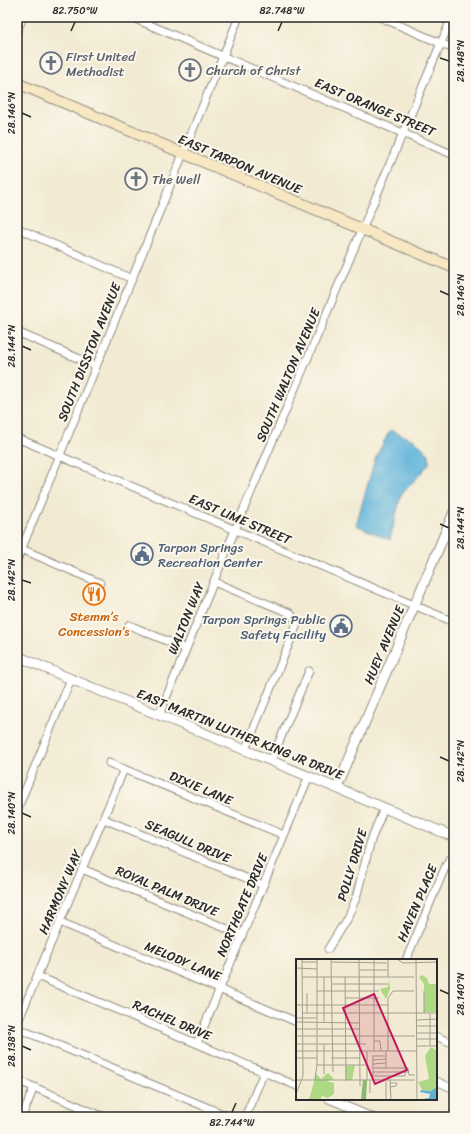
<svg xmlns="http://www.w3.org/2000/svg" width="471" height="1134" viewBox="0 0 471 1134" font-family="Sriracha,sans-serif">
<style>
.water{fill:#5cb2d9;stroke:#446e82}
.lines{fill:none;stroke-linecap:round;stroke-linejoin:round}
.minor-casing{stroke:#8e8a7e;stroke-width:9}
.tertiary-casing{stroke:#8e8a7e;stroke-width:11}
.secondary-casing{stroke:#8e8a7e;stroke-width:12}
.minor{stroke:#fff;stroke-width:7}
.tertiary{stroke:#fff;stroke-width:9}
.secondary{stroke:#f7e8c3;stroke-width:10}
.ticks{fill:none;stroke:#2b2b2b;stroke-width:1.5}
.labels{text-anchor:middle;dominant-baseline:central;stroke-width:4;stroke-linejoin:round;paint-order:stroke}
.worship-label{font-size:13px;fill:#5b616d;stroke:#fbf7ec;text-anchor:start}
.street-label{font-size:13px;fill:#2b2b2b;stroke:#fbf7ec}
.service-label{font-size:13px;fill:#4e5e75;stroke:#fbf7ec;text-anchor:start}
.food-label{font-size:13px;fill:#c56008;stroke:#fbf7ec}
.inset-road{fill:none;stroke:#a29e8f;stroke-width:1}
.view{fill:#c2185b;fill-opacity:0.15;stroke:#c2185b;stroke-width:2}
.inset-edge{fill:none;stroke:#2b2b2b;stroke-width:2}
.neatline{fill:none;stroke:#2b2b2b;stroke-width:1.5}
.ticks-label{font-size:10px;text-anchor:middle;fill:#2b2b2b}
</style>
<rect width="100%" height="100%" fill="#fbf7ec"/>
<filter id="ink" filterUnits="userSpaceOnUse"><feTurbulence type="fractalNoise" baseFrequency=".025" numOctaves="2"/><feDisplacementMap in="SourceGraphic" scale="8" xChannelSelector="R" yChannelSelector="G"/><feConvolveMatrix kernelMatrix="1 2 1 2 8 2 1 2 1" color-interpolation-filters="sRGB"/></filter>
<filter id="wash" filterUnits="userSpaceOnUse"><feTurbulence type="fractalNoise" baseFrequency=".012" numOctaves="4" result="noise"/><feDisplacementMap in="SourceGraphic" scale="16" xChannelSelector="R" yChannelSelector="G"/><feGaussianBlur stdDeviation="0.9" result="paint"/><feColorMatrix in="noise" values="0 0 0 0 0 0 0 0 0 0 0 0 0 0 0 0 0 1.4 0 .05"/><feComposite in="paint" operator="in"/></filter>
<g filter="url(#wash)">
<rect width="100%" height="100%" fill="#f2ead2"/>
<polygon class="water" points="390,430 416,441 429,454 429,464 401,495 390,540 356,525 375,459"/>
</g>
<g filter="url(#ink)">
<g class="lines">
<g class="minor-casing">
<g id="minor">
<polyline points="131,17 454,155"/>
<polyline points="380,17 454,49"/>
<polyline points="17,31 23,17"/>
<polyline points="17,228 132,279"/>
<polyline points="17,332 96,366"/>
<polyline points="17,438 454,622"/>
<polyline points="17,547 100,583"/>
<polyline points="17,560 239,17"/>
<polyline points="214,582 290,613 296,621 296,627 245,750"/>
<polyline points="129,625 186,649"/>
<polyline points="159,715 235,530 452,17"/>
<polyline points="271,761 309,671"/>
<polyline points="109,763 284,835"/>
<polyline points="17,810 71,679"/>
<polyline points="104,819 263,885"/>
<polyline points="82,869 242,935"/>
<polyline points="60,922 297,1022"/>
<polyline points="328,949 347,918 356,898 371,840 384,808"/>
<polyline points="406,960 447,863 450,859 454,858"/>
<polyline points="37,976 297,1086"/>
<polyline points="17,1024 124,769"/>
<polyline points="17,1028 230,1117"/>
<polyline points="436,1036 454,1044"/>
<polyline points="197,1043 309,776"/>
<polyline points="17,1080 104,1117"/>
<polyline points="436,1081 454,1089"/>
<polyline points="329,1099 372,1117"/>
<polyline points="22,1117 34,1087"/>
<polyline points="245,1117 264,1072"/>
</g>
</g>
<g class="tertiary-casing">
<g id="tertiary">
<polyline points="17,656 71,679 245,750 454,837"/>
<polyline points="337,788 454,512"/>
</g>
</g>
<g class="secondary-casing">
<polyline id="secondary" points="17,83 454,268"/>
</g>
<use href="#minor" class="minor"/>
<use href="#tertiary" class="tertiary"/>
<use href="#secondary" class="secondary"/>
</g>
</g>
<path class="ticks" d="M71,31l4,-9M278,31l4,-9M440,58l9,3M22,113l9,4M440,291l9,4M22,346l9,4M440,524l9,4M22,580l9,3M440,757l9,4M22,813l9,4M440,990l9,4M22,1046l9,4M232,1112l4,-9"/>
<defs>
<g id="church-ring" transform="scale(1.15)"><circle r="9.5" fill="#fbf7ec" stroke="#6b7280" stroke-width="1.5"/><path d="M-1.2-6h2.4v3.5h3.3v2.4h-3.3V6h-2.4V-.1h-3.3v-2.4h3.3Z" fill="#6b7280"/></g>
<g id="civic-ring" transform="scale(1.15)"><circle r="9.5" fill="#fbf7ec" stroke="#5c6f8a" stroke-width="1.5"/><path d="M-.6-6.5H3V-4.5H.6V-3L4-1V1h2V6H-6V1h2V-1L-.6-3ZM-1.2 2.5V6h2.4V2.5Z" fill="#5c6f8a"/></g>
<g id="restaurant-ring" transform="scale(1.15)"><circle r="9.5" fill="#fbf7ec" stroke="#e8710a" stroke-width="1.5"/><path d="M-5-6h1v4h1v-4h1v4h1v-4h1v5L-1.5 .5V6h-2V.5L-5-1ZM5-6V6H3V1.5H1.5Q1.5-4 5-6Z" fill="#e8710a"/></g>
</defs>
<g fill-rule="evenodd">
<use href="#church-ring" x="51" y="63"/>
<use href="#church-ring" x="190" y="70"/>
<use href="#church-ring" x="136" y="179"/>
<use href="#civic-ring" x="142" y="554"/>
<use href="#restaurant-ring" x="94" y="594"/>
<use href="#civic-ring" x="341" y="626"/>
</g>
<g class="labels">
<g class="worship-label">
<text x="66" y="56">First United<tspan x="66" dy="15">Methodist</tspan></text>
<text x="206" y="70">Church of Christ</text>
<text x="152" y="179">The Well</text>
</g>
<g class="street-label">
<text transform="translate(375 107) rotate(23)">EAST ORANGE STREET</text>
<text transform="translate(240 164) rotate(23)">EAST TARPON AVENUE</text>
<text transform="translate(89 352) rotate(-68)">SOUTH DISSTON AVENUE</text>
<text transform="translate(288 375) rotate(-67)">SOUTH WALTON AVENUE</text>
<text transform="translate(240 519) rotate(23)">EAST LIME STREET</text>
<text transform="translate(186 618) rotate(-68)">WALTON WAY</text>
<text transform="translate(384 645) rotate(-67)">HUEY AVENUE</text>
<text transform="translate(240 734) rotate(22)">EAST MARTIN LUTHER KING JR DRIVE</text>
<text transform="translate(201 788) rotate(23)">DIXIE LANE</text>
<text transform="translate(188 841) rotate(23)">SEAGULL DRIVE</text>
<text transform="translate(352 865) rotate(-73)">POLLY DRIVE</text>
<text transform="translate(167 891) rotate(23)">ROYAL PALM DRIVE</text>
<text transform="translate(60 892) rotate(-67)">HARMONY WAY</text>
<text transform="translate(417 903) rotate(-67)">HAVEN PLACE</text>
<text transform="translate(242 905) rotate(-67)">NORTHGATE DRIVE</text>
<text transform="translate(183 961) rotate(23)">MELODY LANE</text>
<text transform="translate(172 1020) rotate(23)">RACHEL DRIVE</text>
</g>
<g class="service-label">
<text x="158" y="547">Tarpon Springs<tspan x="158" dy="15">Recreation Center</tspan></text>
<text x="326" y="619" text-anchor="end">Tarpon Springs Public<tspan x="326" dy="15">Safety Facility</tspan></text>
</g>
<g class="food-label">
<text x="94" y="616">Stemm’s<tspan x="94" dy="15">Concession’s</tspan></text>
</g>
</g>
<g transform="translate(296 959)">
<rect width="141" height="141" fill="#f2ead2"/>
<path d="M126,16l5,3 2,6h8v28h-13v-28l-5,-7zM93,19l1,11 -4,10 -6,-10 8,-2zM135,88l6,4v36l-5,4 -10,-1 -4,-8 11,-3 -4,-23zM59,106l-3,15h-6l-1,-14zM32,114l6,6 -8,2 8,2v11l-6,4 -6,-2 -2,4h-11l7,-26 5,5z" fill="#add985"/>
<path d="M67,121h4l-1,20h-5z" fill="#8ab972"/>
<path d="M141,128v13l-15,-1 7,-1 1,-4 -10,-2 1,-2 10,1z" fill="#5cb2d9"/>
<path class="inset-road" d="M35,0l2,113M63,0l1,127M78,0v92M101,0l6,4 34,-1M120,0l1,141M6,3h15M35,3l56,1M0,9l21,1M63,11h28M6,18h112M49,18l1,104M92,18v-18M35,25h57M21,32h62M11,34v20M49,39h34M0,46h92M7,54h134M128,54v-22M0,59h20M121,61l20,-1M0,63l63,1M28,63v-45M121,67h20M0,70h20M21,70h43M121,74h20M0,77h20M21,77h98M121,80h20M78,82h6l1,10M0,85h20M21,85h49M121,87h20M134,87v-32M0,92h121M71,92v29M90,92v17M92,92v-53l5,-7h21M76,97h13M77,97v20h32v-4M0,99h21M35,99h29M77,101l13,-1M77,105l13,-1M21,106h50M77,109h35l1,7h6M77,113h36M28,115v-30M0,121h119M19,121l2,-16v-105M74,121v13M94,121l1,20M90,122v19M94,124h7l-1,3 -6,1M0,135l7,-18 -1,-117"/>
<path class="view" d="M78,35l33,76 -32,14 -32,-76z"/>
<rect width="141" height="141" class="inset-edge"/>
</g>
<rect width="471" height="1134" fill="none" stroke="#fbf7ec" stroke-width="44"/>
<rect x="22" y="22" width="427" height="1090" class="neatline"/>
<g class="ticks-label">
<text x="75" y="14">82.750°W</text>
<text x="282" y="14">82.748°W</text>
<text transform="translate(460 61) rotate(-90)" y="4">28.148°N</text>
<text transform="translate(11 113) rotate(-90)" y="4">28.146°N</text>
<text transform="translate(460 295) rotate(-90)" y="4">28.146°N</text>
<text transform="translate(11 346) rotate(-90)" y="4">28.144°N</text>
<text transform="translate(460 528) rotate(-90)" y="4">28.144°N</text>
<text transform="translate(11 580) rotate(-90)" y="4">28.142°N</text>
<text transform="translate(460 761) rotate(-90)" y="4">28.142°N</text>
<text transform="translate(11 813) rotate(-90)" y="4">28.140°N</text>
<text transform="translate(460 994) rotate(-90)" y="4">28.140°N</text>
<text transform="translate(11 1046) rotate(-90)" y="4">28.138°N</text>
<text x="232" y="1126">82.744°W</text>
</g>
</svg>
